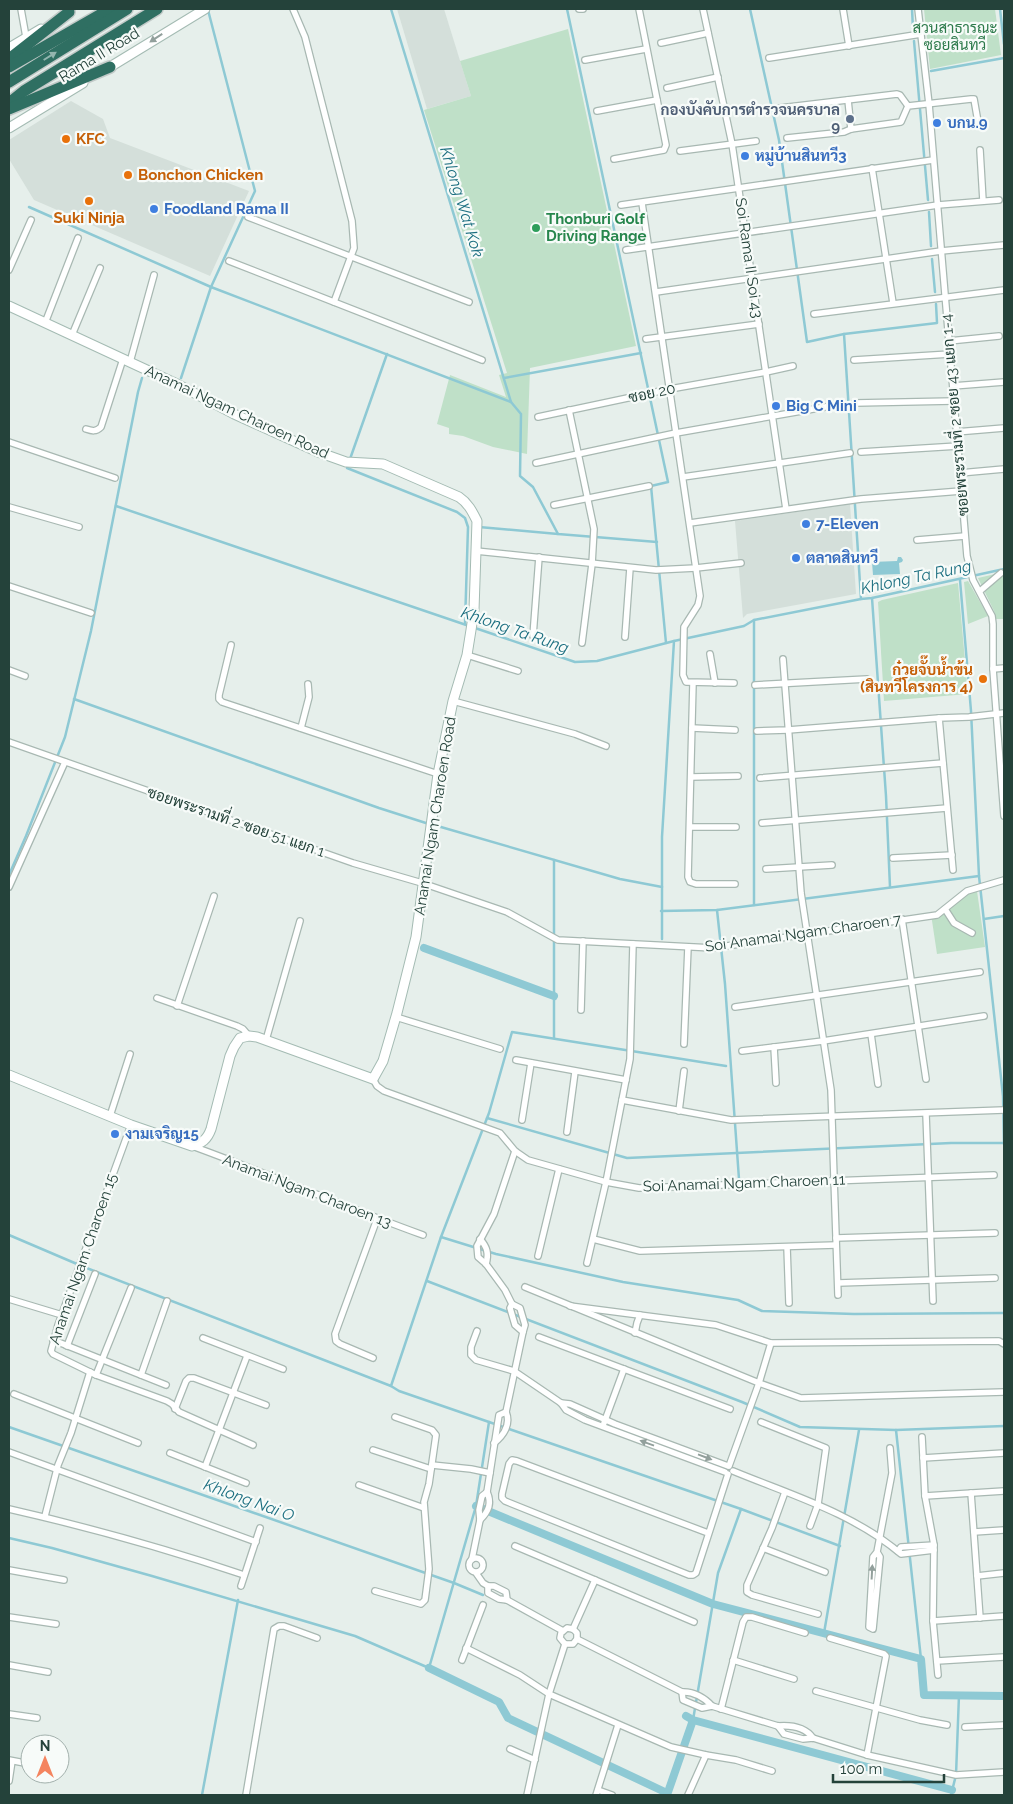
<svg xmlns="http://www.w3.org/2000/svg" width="1013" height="1804" viewBox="0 0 1013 1804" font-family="Raleway,Sarabun,sans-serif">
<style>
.built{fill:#d4dfda}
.green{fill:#bfe0c8}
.water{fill:#8ec9d4}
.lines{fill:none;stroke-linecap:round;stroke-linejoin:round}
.stream{stroke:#8ec9d4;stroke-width:2.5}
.canal{stroke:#8ec9d4;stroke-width:8}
.street-casing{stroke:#a8b8b2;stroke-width:8}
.secondary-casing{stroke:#a4bbb3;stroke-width:11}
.highway-casing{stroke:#c2cac8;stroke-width:14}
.street{stroke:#fff;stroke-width:5.5}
.secondary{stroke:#fff;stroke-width:9}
.highway{stroke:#2f6f62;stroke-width:11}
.oneway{fill:#92a09c}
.oneway2{fill:#93b5ae}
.service-dot{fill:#5c6f8a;stroke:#f7fbf9;stroke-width:2}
.shop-dot{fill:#3f7fe0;stroke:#f7fbf9;stroke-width:2}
.food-dot{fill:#e8710a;stroke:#f7fbf9;stroke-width:2}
.leisure-dot{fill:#2e9e5b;stroke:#f7fbf9;stroke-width:2}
.labels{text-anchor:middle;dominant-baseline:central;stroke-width:4.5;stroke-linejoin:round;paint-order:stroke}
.park-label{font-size:15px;fill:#2d7a4b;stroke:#f7fbf9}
.street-label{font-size:15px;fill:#24423a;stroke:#f7fbf9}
.service-label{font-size:15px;font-weight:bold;fill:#4e5e75;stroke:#f7fbf9;text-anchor:end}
.shop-label{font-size:15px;font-weight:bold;fill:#366cbe;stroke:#f7fbf9;text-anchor:start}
.food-label{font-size:15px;font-weight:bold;fill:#c56008;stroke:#f7fbf9;text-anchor:start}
.leisure-label{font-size:15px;font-weight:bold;fill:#27864d;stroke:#f7fbf9;text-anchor:start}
.water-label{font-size:16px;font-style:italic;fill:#1c6f80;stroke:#f7fbf9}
</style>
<rect width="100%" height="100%" fill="#e6efeb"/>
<g class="built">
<polygon points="397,9 444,9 471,96 427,109"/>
<polygon points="71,101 103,119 110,138 249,191 210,276 34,200 9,159 9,140"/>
<polygon points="850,504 856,594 747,614 743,618 735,521"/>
</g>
<g class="green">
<polygon points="924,9 995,9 1001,55 930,69"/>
<polygon points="568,29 636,346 530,368 527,454 493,447 463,436 449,434 449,428 437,424 450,375 506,397 499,375 507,373 424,110 471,96 460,61"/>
<polygon points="1004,572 1004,619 996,619 994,611 978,578"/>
<polygon points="968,581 988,616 968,624 964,582"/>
<polygon points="958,583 968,694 884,701 878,602 882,600"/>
<polygon points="977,891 985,947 937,954 931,914 935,913 960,893"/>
</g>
<polygon class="water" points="898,557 901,557 903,560 902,562 899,563 900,574 873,575 872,562 897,561"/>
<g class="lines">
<g class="stream">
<polyline points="391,9 511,402"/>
<polyline points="567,9 668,482 651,486 666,643"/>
<polyline points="750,9 779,140 807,342 844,334 937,323 936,304"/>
<polyline points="912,9 913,29"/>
<polyline points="1000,9 1004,44"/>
<polyline points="914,41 928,200"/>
<polyline points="931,71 1004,58"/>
<polyline points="29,207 211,287 511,402 521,414 520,476 533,487 558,534 657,542"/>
<polyline points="929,212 931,246"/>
<polyline points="932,259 935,292"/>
<polyline points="844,334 861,599"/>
<polyline points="181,378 211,287 255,191 208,10"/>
<polyline points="504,378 641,353"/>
<polyline points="350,459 387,354"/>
<polyline points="348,464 347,468 457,512 465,518 468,527 465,624"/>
<polyline points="116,506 575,662 597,661 674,641 744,626 754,620 861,599 872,598 1004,569"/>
<polyline points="479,527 558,534"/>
<polyline points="960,580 971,711 979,876 1003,1096 1004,1144"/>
<polyline points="872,598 886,796 890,887"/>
<polyline points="754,620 754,905"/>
<polyline points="74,699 379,808 429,824"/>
<polyline points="434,825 620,879 662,887"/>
<polyline points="554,860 554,1038"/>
<polyline points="9,875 26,836 65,737 91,631 138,392 142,378"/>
<polyline points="717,910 725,984 739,1179"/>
<polyline points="661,911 717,910 979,876"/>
<polyline points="984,919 1004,916"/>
<polyline points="662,939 662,837 674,641"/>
<polyline points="487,1118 627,1158 951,1143 1004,1143"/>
<polyline points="9,1235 84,1267 391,1386"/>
<polyline points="441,1237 496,1254 623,1282 738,1300 762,1311 854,1314 1004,1313"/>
<polyline points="427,1281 742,1402 800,1427 896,1430 1004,1426"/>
<polyline points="489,1422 741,1509"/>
<polyline points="9,1427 454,1583 483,1595"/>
<polyline points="896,1430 921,1659"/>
<polyline points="9,1538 52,1548 152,1576 355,1636 429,1668 476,1506 489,1422 399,1391 391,1386 441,1237 489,1113 512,1032 726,1066"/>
<polyline points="824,1633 859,1430"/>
<polyline points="693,1720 718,1573 741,1509 840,1546"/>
<polyline points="202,1795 238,1600"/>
<polyline points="951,1795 956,1775 959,1695"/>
</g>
<g class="canal">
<polyline points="424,948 554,996"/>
<polyline points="476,1506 713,1604 921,1659 924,1695 1004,1696"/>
<polyline points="429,1668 499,1702 508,1718 667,1793"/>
<polyline points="686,1716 693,1720 952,1790"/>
<polyline points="667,1795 693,1720"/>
</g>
<g class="street-casing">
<g id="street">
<polyline points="21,9 26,37"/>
<polyline points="293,9 305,37 352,221 354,248 334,302"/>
<polyline points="579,9 583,9"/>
<polyline points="703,9 732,144 786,509"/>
<polyline points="843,9 849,46"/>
<polyline points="918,9 929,104 967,556 973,580 992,616 993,624 993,669 1004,816"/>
<polyline points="661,43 708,33"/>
<polyline points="769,58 921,34"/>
<polyline points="585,60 646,49"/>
<polyline points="667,88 718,77"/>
<polyline points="848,100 851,129"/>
<polyline points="780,108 897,94 900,95 908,106"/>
<polyline points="597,111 657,100"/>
<polyline points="787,138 844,132 851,129 901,122 908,106 971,99 974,99 978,122"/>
<polyline points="980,150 983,201"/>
<polyline points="680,151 756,141"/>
<polyline points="614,159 664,150 666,145 639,9"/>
<polyline points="872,168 893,303"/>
<polyline points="642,203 700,596 698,605 684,627 683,675 686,682 734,683"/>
<polyline points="621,205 933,160"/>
<polyline points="248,217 469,302"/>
<polyline points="626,250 938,205 999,200"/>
<polyline points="229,261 482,360"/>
<polyline points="9,270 31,220"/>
<polyline points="656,292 941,251 1004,245"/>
<polyline points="814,314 1004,290"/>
<polyline points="45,323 78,238"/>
<polyline points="72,335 100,268"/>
<polyline points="646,339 759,324"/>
<polyline points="949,341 999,336"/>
<polyline points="854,360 950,354"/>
<polyline points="130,362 154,275"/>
<polyline points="953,386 1004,382"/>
<polyline points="855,403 954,401"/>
<polyline points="569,410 594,529 592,564 582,643"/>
<polyline points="538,417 670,389 766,372 793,366"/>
<path d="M86,429c6,2 10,3 15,-2l22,-68"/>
<polyline points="956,432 1004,428"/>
<polyline points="9,442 115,478"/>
<polyline points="861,452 958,446"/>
<polyline points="536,463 676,433 842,404"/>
<polyline points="960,473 1004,469"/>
<polyline points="683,477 850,453"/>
<polyline points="554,505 649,486"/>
<polyline points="9,507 79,527"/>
<polyline points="690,523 861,499 961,491"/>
<polyline points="917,540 965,536"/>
<polyline points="476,551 656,570 696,568 741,563"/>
<polyline points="9,586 91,613"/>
<polyline points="980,591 1001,573"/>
<polyline points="533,636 539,557"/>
<polyline points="625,637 630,568"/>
<polyline points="231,645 219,695 219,699 222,702 438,774"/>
<polyline points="710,654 715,683"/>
<polyline points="467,655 518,671"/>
<polyline points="783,659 801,893 831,1090 838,1295"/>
<polyline points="993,669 1004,668"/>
<polyline points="9,670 25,676"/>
<polyline points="693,683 688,877 690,882 696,884 735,884"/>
<polyline points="755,685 867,679"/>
<polyline points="453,701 575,734 606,746"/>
<polyline points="301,728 309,697 308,684"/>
<polyline points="692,728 735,730"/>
<polyline points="757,731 788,730 939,718"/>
<polyline points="9,742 353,863 422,883 507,912 558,940 713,948 937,915 967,891 1004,880"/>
<polyline points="691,777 738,776"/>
<polyline points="760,778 943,763"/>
<polyline points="762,823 947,808"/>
<polyline points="690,827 736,827"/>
<polyline points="893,858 952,855"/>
<polyline points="766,869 832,865"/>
<polyline points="953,870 939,718 969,717 1004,713"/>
<polyline points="9,887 65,762"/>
<polyline points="945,909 954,923 972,933"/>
<polyline points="902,919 926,1079"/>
<polyline points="157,998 237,1026 243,1029 249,1036"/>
<polyline points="177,1006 214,896"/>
<polyline points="735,1007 980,972"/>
<polyline points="581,1010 583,941"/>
<polyline points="396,1017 500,1049"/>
<polyline points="871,1034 878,1084"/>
<polyline points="266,1040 300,921"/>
<polyline points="684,1044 688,947"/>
<polyline points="774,1047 776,1083"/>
<polyline points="742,1051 823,1041 984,1016"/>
<polyline points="516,1060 626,1080"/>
<polyline points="373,1079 377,1086 384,1091 500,1133 515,1151 528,1160 606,1182 639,1188 994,1175"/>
<polyline points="622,1100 731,1120 1004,1110"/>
<polyline points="679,1111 684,1071"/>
<polyline points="926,1114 933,1301"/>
<polyline points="110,1116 130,1054"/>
<polyline points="522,1120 531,1063"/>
<polyline points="131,1125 58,1325 51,1351 53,1354 96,1375 167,1401 172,1404 179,1412 253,1445"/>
<polyline points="567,1132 575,1072"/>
<path d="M192,1146c77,28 153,61 231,89"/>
<polyline points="836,1238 995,1233"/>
<path d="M480,1239c7,8 9,14 6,25"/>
<polyline points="593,1239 640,1251 836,1245"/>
<polyline points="787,1247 789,1303"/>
<polyline points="538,1256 559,1169"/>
<polyline points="587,1263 606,1182 630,1059 633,944"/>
<polyline points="838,1283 995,1278"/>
<polyline points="525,1287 759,1383 729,1466"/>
<polyline points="9,1299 62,1315"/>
<polyline points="512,1304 520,1308 525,1325 523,1332"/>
<polyline points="570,1306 716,1325 771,1343 759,1383 801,1398 1004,1392"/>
<polyline points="477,1331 471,1347 471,1355 476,1360 514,1371 561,1403 566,1410 585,1420 725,1472"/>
<polyline points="635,1333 637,1323 640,1315"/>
<polyline points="539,1337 730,1409"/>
<polyline points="203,1338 283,1369"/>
<polyline points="53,1340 166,1385"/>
<polyline points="771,1343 999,1341 1004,1344"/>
<polyline points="67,1346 95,1274"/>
<polyline points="373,1358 340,1344 336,1341 335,1334 377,1219"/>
<polyline points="96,1375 131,1288"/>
<polyline points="141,1375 167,1301"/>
<polyline points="14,1394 138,1443"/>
<polyline points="561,1403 570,1404 615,1424 728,1466"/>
<polyline points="175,1409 186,1381 189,1378 194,1378 266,1405"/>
<polyline points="761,1422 826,1448 818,1504 810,1526"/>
<polyline points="604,1423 624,1369"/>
<polyline points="922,1437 925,1496 934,1545 933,1621 938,1675"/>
<path d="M494,1443c10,-8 17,-19 12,-31l17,-80 -8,-7 -5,-17 2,-4 -7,-14 -19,-26 -8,-7 -1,-11 17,-32 21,-63"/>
<polyline points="373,1450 431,1469"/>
<polyline points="9,1452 256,1542"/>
<polyline points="170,1453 246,1483"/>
<polyline points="923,1458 1004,1453"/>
<polyline points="432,1465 471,1469 490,1473"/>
<polyline points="205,1467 247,1356"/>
<path d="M733,1471c58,24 120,42 168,83l33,-4"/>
<polyline points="359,1485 424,1508"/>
<polyline points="785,1492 772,1528 747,1585 747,1592 752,1595 818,1614"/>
<polyline points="971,1493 980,1618"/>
<polyline points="925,1496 1004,1491"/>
<path d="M9,1509c79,18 158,40 235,66"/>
<polyline points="45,1516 58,1465 71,1433 90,1372"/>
<path d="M480,1520c9,-9 12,-17 7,-28l12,-77 7,-3"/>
<polyline points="974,1532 1004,1530"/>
<polyline points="708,1533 517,1461 512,1460 509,1464 502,1494 502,1498 505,1501 689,1575 693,1575 696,1573 728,1474"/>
<polyline points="515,1546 694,1622"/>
<polyline points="763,1548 825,1572"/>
<polyline points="898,1551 901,1547 934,1545"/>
<polyline points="877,1552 880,1557 873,1629 869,1627 873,1557 877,1552 892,1473 890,1448"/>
<circle cx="476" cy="1565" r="7"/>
<polyline points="472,1559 480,1520 479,1510 482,1496 487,1492"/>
<polyline points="9,1570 64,1580"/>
<polyline points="476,1573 483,1583 488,1586 494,1586 506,1592 507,1600"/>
<polyline points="977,1576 1004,1573"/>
<polyline points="241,1586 260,1528"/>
<polyline points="488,1586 488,1593 499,1599 507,1600 563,1631"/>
<polyline points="375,1591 421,1604 425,1600 429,1569 424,1502 429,1484 436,1435 432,1430 395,1417"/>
<polyline points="9,1617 56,1624"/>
<polyline points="933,1621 1004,1616"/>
<polyline points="573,1629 595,1580"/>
<polyline points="830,1638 884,1654 886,1656 867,1755"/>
<path d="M577,1639l105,53c11,-1 23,6 30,14"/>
<polyline points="565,1644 573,1644 577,1639 577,1633 573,1629"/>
<polyline points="565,1644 560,1638 561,1633 567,1628 573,1629"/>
<polyline points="466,1648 520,1675 549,1694 671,1747 706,1755 736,1760 772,1771"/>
<polyline points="462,1660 483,1605"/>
<polyline points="733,1660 794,1679"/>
<polyline points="937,1661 1004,1657"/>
<polyline points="9,1665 48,1672"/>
<polyline points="816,1691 920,1720 947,1725"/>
<path d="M682,1692l1,8 19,8 10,-2 66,20c13,-1 27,1 35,12"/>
<polyline points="721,1709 743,1622 746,1617 752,1617 805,1633"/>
<polyline points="9,1714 37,1718"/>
<polyline points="778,1726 784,1734 803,1739 813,1738 867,1755 956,1775 1004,1772"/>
<polyline points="965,1727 1004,1725"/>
<polyline points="510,1749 535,1760"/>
<polyline points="9,1760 30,1764"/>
<polyline points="9,1781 12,1761"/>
<polyline points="598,1790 612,1795"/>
<polyline points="246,1795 274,1629 279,1626 284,1626 317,1638"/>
<polyline points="527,1795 549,1694 565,1644"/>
<polyline points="596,1795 618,1725"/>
<polyline points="688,1795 706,1755"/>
</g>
</g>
<g class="secondary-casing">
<g id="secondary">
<polyline points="9,48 41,29"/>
<polyline points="105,70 205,9"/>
<polyline points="9,128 83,83"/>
<path d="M9,306l168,78 57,30 84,38 28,10 37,2 76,33c9,6 13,14 18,24l-3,89 -3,20 -4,25 -14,46 -15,73 -22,163 -19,76 -14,48 -10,18 -116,-42 -8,-1 -9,2 -6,9 -4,9 -19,73c-4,11 -9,14 -19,17l-61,-21 -122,-50"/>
</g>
</g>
<g class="highway-casing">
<g id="highway">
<polyline points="9,59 69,12"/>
<polyline points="9,67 110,9"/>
<polyline points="9,82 127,9"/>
<polyline points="9,103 24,91 157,9"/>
<polyline points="9,109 110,67"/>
</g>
</g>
<use href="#street" class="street"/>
<use href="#secondary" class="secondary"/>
<use href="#highway" class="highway"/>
</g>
<defs><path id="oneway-solid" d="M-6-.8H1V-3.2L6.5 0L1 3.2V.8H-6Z" transform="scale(1.25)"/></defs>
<g class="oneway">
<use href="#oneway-solid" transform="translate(156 38) rotate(147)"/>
<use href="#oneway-solid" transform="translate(647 1443) rotate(-160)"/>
<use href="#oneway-solid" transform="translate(705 1457) rotate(21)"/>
<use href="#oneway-solid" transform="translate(872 1572) rotate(-87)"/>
</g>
<use class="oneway2" href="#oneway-solid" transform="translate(50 56) rotate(-32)"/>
<circle class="service-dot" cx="850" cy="119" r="5"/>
<g class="shop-dot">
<circle cx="937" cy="123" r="5"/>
<circle cx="745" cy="156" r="5"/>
<circle cx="154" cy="209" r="5"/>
<circle cx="776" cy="406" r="5"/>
<circle cx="806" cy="524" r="5"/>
<circle cx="796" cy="558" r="5"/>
<circle cx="115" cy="1134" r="5"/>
</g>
<g class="food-dot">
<circle cx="66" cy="139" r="5"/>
<circle cx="128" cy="175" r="5"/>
<circle cx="89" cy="201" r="5"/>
<circle cx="983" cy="679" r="5"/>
</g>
<circle class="leisure-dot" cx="536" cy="228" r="5"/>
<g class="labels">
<g class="park-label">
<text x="955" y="28">สวนสาธารณะ<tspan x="955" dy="17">ซอยสินทวี</tspan></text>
</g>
<g class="street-label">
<text transform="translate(99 55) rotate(-31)">Rama II Road</text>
<text transform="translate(749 258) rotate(82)">Soi Rama II Soi 43</text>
<text transform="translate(652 393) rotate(-12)">ซอย 20</text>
<text transform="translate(237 412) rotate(25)">Anamai Ngam Charoen Road</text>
<text transform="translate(955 415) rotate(-95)">ซอยพระรามที่ 2 ซอย 43 แยก 1-4</text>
<text transform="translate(435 816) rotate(-81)">Anamai Ngam Charoen Road</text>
<text transform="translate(236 822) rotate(19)">ซอยพระรามที่ 2 ซอย 51 แยก 1</text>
<text transform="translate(803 933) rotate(-8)">Soi Anamai Ngam Charoen 7</text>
<text transform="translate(744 1183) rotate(-2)">Soi Anamai Ngam Charoen 11</text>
<text transform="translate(307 1191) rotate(21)">Anamai Ngam Charoen 13</text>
<text transform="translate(83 1259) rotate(-71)">Anamai Ngam Charoen 15</text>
</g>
<g class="service-label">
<text x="840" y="110">กองบังคับการตำรวจนครบาล<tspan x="840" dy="17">9</tspan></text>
</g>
<g class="shop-label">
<text x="947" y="123">บกน.9</text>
<text x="755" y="156">หมู่บ้านสินทวี3</text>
<text x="164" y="209">Foodland Rama II</text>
<text x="786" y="406">Big C Mini</text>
<text x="816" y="524">7-Eleven</text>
<text x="806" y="558">ตลาดสินทวี</text>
<text x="125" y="1134">งามเจริญ15</text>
</g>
<g class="food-label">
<text x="76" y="139">KFC</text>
<text x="138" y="175">Bonchon Chicken</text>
<text x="89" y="218" text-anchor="middle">Suki Ninja</text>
<text x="973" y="670" text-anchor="end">ก๋วยจั๊บน้ำข้น<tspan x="973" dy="17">(สินทวีโครงการ 4)</tspan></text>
</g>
<g class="leisure-label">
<text x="546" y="219">Thonburi Golf<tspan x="546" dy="17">Driving Range</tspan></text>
</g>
<g class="water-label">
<text transform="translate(462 202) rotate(73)">Khlong Wat Kok</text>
<text transform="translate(916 577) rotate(-12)">Khlong Ta Rung</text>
<text transform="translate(515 630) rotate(19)">Khlong Ta Rung</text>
<text transform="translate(249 1500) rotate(20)">Khlong Nai O</text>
</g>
</g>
<rect width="1013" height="1804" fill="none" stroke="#24423a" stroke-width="20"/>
<g transform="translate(45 1759)"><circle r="24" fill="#f7fbf9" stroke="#a3b1ad"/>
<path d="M0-4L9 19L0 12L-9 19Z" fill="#f4845f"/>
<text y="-8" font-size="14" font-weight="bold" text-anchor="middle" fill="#24423a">N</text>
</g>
<path d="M833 1774v8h111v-8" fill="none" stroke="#24423a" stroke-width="2.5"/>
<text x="840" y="1774" font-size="15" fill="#24423a" stroke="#f7fbf9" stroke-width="4" paint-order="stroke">100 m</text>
</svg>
